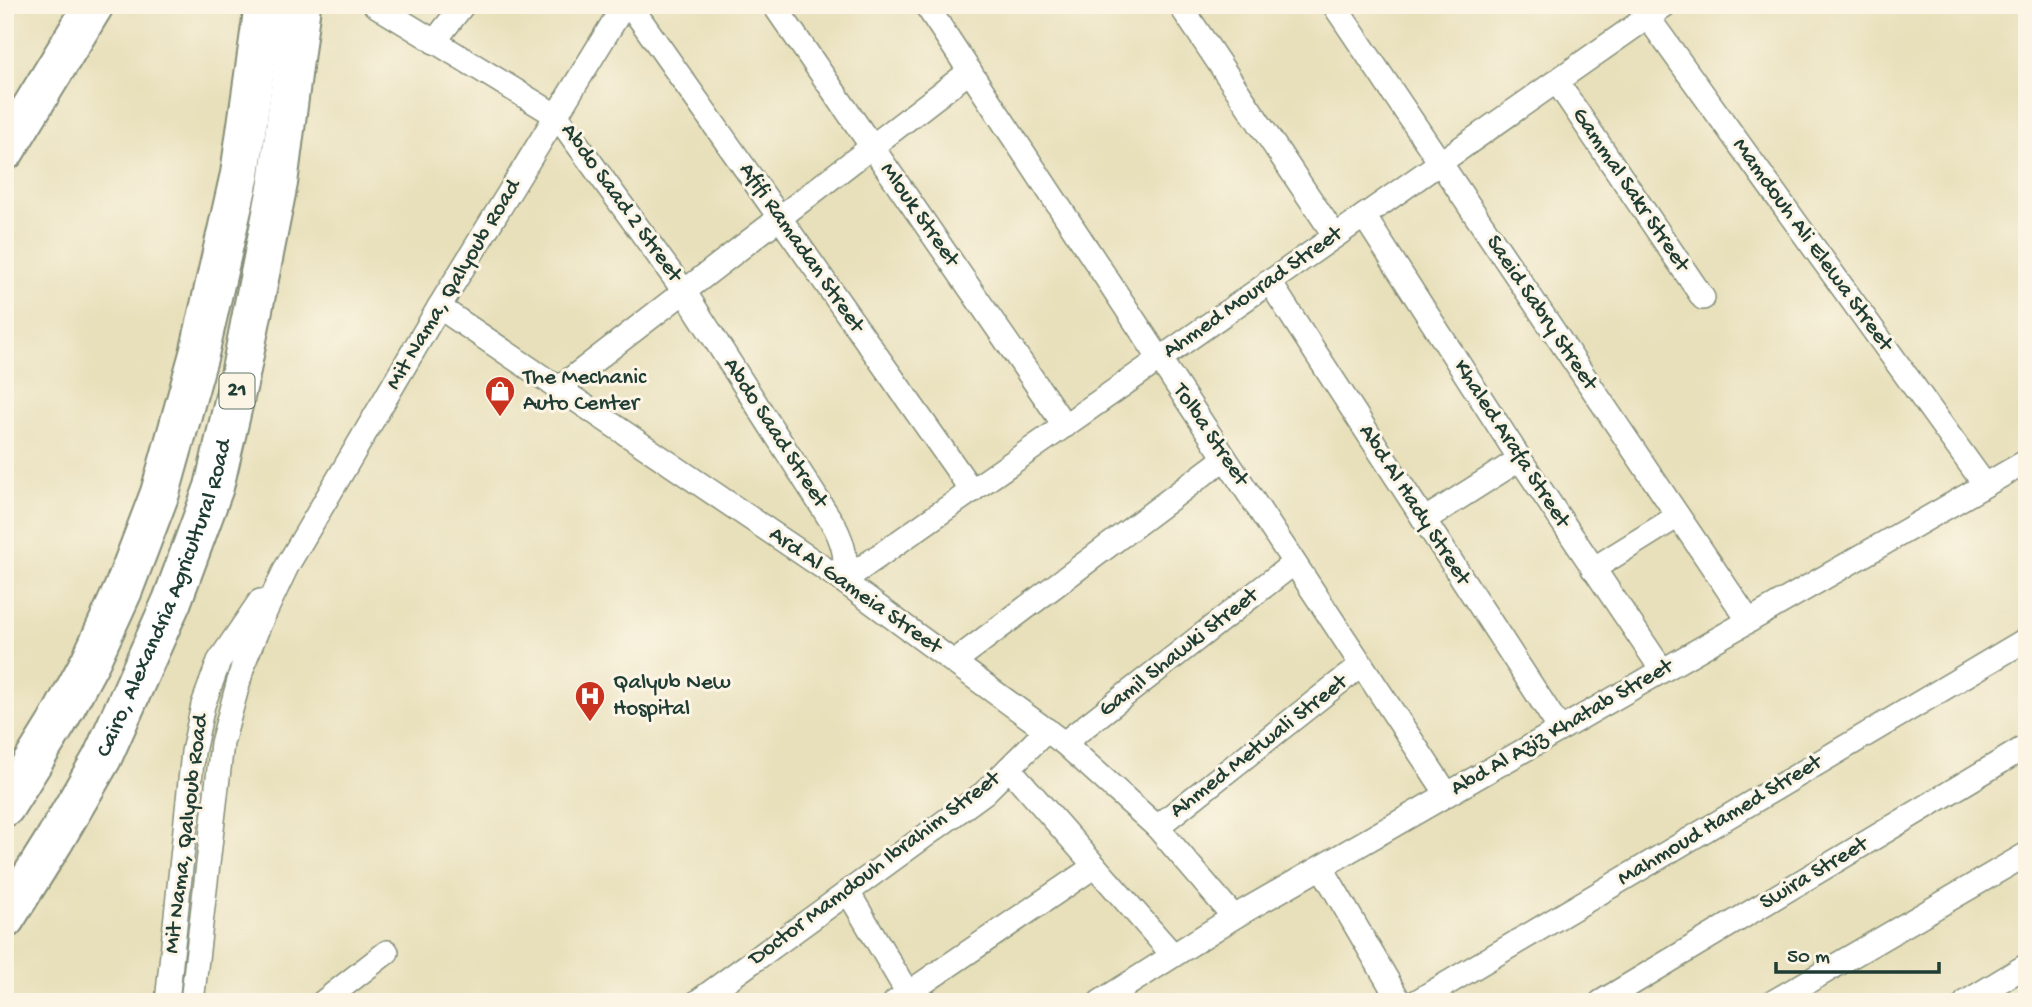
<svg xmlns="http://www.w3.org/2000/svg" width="2032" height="1007" viewBox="0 0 2032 1007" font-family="'Gochi Hand',sans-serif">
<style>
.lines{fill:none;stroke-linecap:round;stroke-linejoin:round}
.minor-casing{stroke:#848e78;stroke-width:26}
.trunk-casing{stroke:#848e78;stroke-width:42}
.minor{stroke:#fff;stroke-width:23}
.trunk{stroke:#fff;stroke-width:38}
.labels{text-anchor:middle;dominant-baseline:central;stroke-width:6;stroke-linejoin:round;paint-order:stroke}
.shield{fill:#fcf5e5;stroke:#617469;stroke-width:2}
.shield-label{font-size:21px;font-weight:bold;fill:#1f3d34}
.street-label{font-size:23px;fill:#1f3d34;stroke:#fcf5e5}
.poi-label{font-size:23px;fill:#1f3d34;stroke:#fcf5e5;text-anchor:start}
</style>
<rect width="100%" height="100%" fill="#fcf5e5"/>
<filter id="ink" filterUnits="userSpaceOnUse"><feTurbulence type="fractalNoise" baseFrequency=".0143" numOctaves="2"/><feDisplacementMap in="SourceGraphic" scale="14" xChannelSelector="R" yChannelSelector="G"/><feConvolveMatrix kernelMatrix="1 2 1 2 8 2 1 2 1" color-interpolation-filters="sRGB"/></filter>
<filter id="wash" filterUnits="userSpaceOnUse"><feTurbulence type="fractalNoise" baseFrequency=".00686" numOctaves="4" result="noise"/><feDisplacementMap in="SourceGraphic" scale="28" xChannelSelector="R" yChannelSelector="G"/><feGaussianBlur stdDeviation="1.57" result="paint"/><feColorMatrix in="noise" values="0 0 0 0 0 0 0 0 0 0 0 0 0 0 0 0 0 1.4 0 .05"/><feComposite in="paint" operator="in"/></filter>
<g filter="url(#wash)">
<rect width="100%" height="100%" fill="#e8e0bb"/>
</g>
<g filter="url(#ink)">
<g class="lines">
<g class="minor-casing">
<g id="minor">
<path d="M375,5l182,111 127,175 151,236c10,20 12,33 8,54"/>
<polyline points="630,5 972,491"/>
<polyline points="774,5 1065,426"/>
<polyline points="926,5 1447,794"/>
<polyline points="1180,5 1335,236"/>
<polyline points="1334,5 1749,621"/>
<polyline points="1639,5 1985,485"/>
<polyline points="434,42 463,5"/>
<polyline points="1557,82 1703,298"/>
<polyline points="1364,216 1520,459 1662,670"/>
<polyline points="1269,281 1560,729"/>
<polyline points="439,307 843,581 1064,743 1157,827 1234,917"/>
<polyline points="559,388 970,71"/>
<polyline points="1424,520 1520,459"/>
<polyline points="1593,569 1678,516"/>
<polyline points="843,581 1665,5"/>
<polyline points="955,661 1225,458"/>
<polyline points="1064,743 1294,563"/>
<polyline points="1009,768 1173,955"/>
<polyline points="1157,827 1360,666"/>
<polyline points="1322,868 1400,1002"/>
<polyline points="848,892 913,1002"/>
<polyline points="167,1002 193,752 203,705 219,661 260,601"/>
<polyline points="192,1002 222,743 244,662 260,623 287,566 439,307 624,5"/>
<polyline points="323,1002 387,952"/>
<polyline points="697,1002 984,793 1047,730"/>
<polyline points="895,1002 1095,866"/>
<polyline points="1100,1002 1234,917 2027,461"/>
<polyline points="1416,1002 2027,639"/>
<polyline points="1601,1002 2027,746"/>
<polyline points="1773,1002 2027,854"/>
<polyline points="1966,1002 2027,965"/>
</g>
</g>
<g class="trunk-casing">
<g id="trunk">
<polyline points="5,151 94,5"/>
<polyline points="5,807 57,723 91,660 123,590 160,493 199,354 240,174 264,5"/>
<path id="s1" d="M5,919l49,-78 48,-83 70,-157 42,-114 26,-112 38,-192 23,-178"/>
</g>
</g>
<use href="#minor" class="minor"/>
<use href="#trunk" class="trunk"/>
</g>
</g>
<defs>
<g id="shop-pin" transform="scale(1.575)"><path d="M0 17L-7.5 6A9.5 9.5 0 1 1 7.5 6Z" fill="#c8321e" stroke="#fcf5e5"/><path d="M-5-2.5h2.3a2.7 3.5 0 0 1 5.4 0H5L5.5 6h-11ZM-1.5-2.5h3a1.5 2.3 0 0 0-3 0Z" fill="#fff"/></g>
<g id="hospital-pin" transform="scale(1.575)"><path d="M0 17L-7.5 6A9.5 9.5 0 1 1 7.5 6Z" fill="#c8321e" stroke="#fcf5e5"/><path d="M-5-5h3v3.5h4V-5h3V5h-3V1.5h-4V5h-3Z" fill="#fff"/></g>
</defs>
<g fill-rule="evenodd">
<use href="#shop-pin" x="500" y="391"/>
<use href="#hospital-pin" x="590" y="696"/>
</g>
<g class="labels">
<rect class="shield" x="219.5" y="373.5" width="35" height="35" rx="5"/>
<g class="shield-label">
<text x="237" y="391">21</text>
</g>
<g class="street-label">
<text transform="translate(1630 190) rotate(56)">Gammal Sakr Street</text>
<text transform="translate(621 203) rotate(54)">Abdo Saad 2 Street</text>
<text transform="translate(919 215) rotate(55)">Mlouk Street</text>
<text transform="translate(1812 245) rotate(54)">Mamdouh Ali Elewa Street</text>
<text transform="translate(801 248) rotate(55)">Afifi Ramadan Street</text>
<text transform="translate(454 285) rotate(-59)">Mit Nama, Qalyoub Road</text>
<text transform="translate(1253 293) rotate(-35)">Ahmed Mourad Street</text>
<text transform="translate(1541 313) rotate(56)">Saeid Sabry Street</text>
<text transform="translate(775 433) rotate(57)">Abdo Saad Street</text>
<text transform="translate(1210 435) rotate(56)">Tolba Street</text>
<text transform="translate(1511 444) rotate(57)">Khaled Arafa Street</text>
<text transform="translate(1414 505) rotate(57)">Abd Al Hady Street</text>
<text transform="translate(855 591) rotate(35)">Ard Al Gameia Street</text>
<text stroke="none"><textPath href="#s1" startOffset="360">Cairo, Alexandria Agricultural Road</textPath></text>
<text transform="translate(1179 653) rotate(-38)">Gamil Shawki Street</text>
<text transform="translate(1562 728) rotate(-30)">Abd Al Aziz Khatab Street</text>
<text transform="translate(1259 747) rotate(-38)">Ahmed Metwali Street</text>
<text transform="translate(1720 821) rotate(-31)">Mahmoud Hamed Street</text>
<text transform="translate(187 834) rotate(-83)">Mit Nama, Qalyoub Road</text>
<text transform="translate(875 869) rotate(-37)">Doctor Mamdouh Ibrahim Street</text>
<text transform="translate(1814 874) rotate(-31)">Swira Street</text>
</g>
<g class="poi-label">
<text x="523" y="378">The Mechanic<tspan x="523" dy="26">Auto Center</tspan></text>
<text x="613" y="683">Qalyub New<tspan x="613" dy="26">Hospital</tspan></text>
</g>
</g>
<rect width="2032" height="1007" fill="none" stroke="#fcf5e5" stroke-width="28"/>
<path d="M1776 962v10h163v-10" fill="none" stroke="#1f3d34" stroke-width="3.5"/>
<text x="1787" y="962" font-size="21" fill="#1f3d34" stroke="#fcf5e5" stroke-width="5" paint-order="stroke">50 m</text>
</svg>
